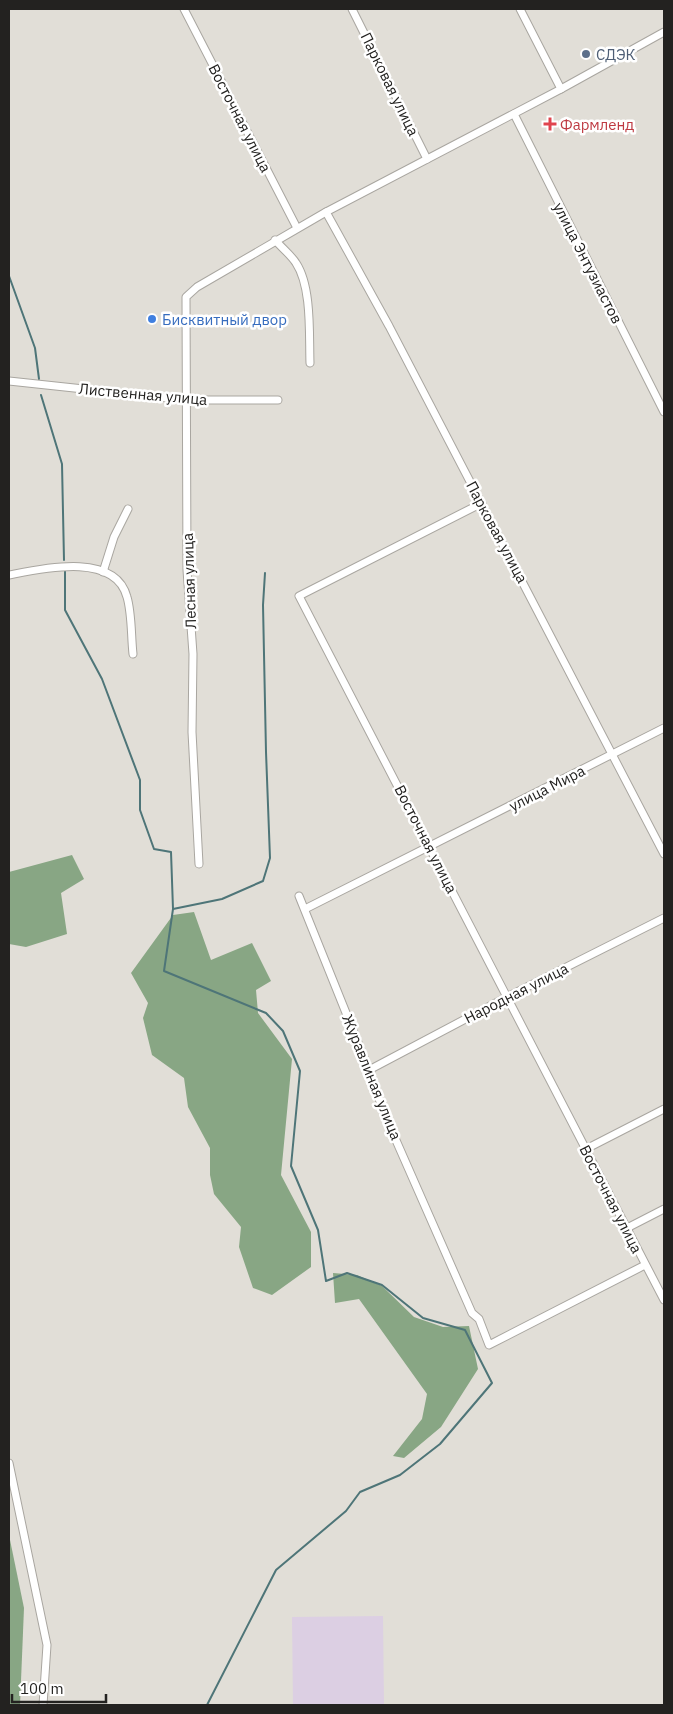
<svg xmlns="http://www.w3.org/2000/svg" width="673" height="1714" viewBox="0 0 673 1714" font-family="'IBM Plex Sans',sans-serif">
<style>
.industrial{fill:#dccfe3}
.forest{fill:#88a684}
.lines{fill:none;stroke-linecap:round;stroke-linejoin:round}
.stream{stroke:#4e7578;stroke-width:2}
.minor-casing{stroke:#a9a6a0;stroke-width:9}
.minor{stroke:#fff;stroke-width:7}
.service-dot{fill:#5c6f8a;stroke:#fff;stroke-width:2}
.health-dot{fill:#e0444e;stroke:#fff;stroke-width:2}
.shop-dot{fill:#3f7fe0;stroke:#fff;stroke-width:2}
.labels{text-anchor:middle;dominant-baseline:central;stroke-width:5;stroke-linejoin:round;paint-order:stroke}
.service-label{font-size:15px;fill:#4e5e75;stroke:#fff;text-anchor:start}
.street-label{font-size:15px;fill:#232220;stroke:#fff}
.health-label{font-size:15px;fill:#be3a42;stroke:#fff;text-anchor:start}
.shop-label{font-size:15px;fill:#366cbe;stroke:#fff;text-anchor:start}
</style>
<rect width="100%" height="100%" fill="#e1ded7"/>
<polygon class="industrial" points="383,1616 384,1705 293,1705 292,1617"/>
<g class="forest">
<polygon points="72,855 84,879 61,893 67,934 26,947 9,944 9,872"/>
<polygon points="194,912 211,960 252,943 271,981 256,990 258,1013 292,1059 281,1175 311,1232 311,1267 272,1295 253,1288 239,1247 241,1227 214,1194 210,1175 210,1148 188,1107 184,1078 152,1055 143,1018 148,1003 131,973 173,915"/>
<polygon points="333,1273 357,1275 382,1286 414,1317 443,1327 469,1326 478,1369 441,1427 404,1458 393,1456 422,1419 427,1394 359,1299 335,1303"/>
<polygon points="9,1535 24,1608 20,1705 9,1705"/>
</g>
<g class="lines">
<g class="stream">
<polyline points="9,276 35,348 39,379"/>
<polyline points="41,395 62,464 64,560"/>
<polyline points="65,571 65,610 102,679 140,780 140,810 154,849 171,852 173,909 164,971 266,1013 283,1031 300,1071 291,1166 318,1230 326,1281 347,1273 382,1285 423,1318 465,1330 492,1383 440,1444 400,1475 360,1492 346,1511 276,1570 207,1705"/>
<polyline points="173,909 222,899 263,881 270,858 266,752 263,605 265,573"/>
</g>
<g class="minor-casing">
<g id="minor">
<polyline points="184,9 297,228"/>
<polyline points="352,9 427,159"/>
<polyline points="520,9 561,89"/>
<polyline points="514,114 664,412"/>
<polyline points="326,212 389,326 664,854"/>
<path d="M275,240c7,8 16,15 21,23 16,24 13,72 14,100"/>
<polyline points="9,381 186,400 278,400"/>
<polyline points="482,503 299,596 664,1300"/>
<polyline points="103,572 114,537 128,509"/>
<path d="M9,575c31,-6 106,-24 118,22 5,17 4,39 6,57"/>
<polyline points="199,864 192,732 193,654 187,570 186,297 197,287 326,212 561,89 664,32"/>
<polyline points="299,896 369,1070 384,1113 472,1313 479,1319 489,1345 645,1265"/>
<polyline points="305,909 664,728"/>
<polyline points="369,1070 507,997 664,918"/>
<polyline points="586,1149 664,1109"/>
<polyline points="627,1228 664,1209"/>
<polyline points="9,1463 47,1645 43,1705"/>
</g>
</g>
<use href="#minor" class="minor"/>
</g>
<circle class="service-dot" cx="586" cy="54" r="5"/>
<path class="health-dot" d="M547.5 116.5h5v5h5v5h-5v5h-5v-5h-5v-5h5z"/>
<circle class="shop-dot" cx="152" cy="319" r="5"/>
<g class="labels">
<g class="service-label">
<text x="596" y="54">СДЭК</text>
</g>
<g class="street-label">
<text transform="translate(390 84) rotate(64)">Парковая улица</text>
<text transform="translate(240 118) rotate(63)">Восточная улица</text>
<text transform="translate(588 263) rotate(63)">улица Энтузиастов</text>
<text transform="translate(143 394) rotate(5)">Лиственная улица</text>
<text transform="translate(497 532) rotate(62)">Парковая улица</text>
<text transform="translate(189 581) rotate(-92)">Лесная улица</text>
<text transform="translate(547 788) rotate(-27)">улица Мира</text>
<text transform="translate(426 839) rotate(63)">Восточная улица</text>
<text transform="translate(516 993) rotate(-27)">Народная улица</text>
<text transform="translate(372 1077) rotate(68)">Журавлиная улица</text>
<text transform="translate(611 1199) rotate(63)">Восточная улица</text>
</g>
<g class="health-label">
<text x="560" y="124">Фармленд</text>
</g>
<g class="shop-label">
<text x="162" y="319">Бисквитный двор</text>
</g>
</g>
<rect width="673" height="1714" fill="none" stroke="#232220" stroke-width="20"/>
<path d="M12 1694v8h94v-8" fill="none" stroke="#232220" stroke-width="2.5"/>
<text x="20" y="1694" font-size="15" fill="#232220" stroke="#ffffff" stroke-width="4" paint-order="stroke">100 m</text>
</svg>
